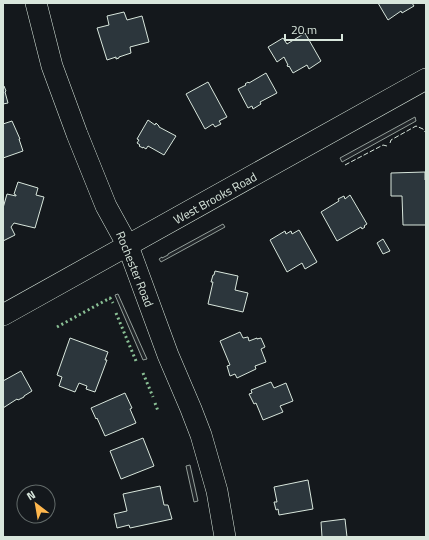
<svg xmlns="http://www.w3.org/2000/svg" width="429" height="540" viewBox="0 0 429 540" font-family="'Titillium Web',sans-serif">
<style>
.green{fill:#202428;stroke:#939e99}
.building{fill:#2c363c;stroke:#d8e6dc}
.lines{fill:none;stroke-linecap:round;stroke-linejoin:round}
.tertiary-casing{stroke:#d8e6dc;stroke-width:22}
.tertiary{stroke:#14181c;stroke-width:21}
.hedge{stroke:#8ac095;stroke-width:3;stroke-dasharray:2 3;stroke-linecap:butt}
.fence{stroke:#d8e6dc;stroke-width:1;stroke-dasharray:5 2;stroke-linecap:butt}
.labels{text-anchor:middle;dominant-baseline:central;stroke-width:3;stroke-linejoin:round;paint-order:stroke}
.street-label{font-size:12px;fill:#d8e6dc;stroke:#14181c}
</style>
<rect width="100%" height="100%" fill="#14181c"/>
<g class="green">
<polygon points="415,117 416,121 342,162 340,158"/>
<polygon points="223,224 225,227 161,262 159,259 162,257 162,258 168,255 168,254"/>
<polygon points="118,294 147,359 143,360 115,295"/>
<polygon points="190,465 198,501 194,502 186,466"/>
</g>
<g class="building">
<polygon points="378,3 412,3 414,6 402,13 401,11 388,20"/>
<polygon points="124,12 127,20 142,16 149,42 130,47 131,53 119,57 119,58 116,59 116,57 107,60 97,28 109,25 107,16"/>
<polygon points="305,33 321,61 309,69 307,65 293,73 289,66 288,67 287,65 288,65 284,57 277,62 268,47 283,38 287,44"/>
<polygon points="266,73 277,93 260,102 261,104 253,109 252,106 248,108 238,89 246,85 245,84 248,82 249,83"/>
<polygon points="208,82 227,117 219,121 221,124 215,127 213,124 205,129 186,94"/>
<polygon points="3,86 4,86 6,91 5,92 8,103 3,104"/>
<polygon points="148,120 155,125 156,123 159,126 159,127 176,136 164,155 148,146 146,149 143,147 143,148 139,146 140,145 137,143 139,140 137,139"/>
<polygon points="12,121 20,139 19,139 23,151 3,158 3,124"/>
<polygon points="425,172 425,180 426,180 426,225 403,225 402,196 391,196 391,173"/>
<polygon points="18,182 38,188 36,195 44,197 35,228 14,223 11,227 15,235 3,241 3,208 7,194 16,196 16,195 14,194"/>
<polygon points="350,195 367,224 364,226 365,227 362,229 361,227 337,241 321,212 339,201 338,199 344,196 345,199"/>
<polygon points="299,230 317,262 305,269 302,263 287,272 270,240 285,231 286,234 291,231 292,234"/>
<polygon points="383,239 390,251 383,254 377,243"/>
<polygon points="215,271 238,276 235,290 248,293 243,312 208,304 213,282 211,282 213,275 214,275"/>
<polygon points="240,332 243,338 248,337 249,341 257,338 257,339 261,338 265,347 261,349 266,362 255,366 256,369 237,378 235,374 230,376 227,366 230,365 220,341"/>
<polygon points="70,338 108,352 105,360 107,360 95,392 86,389 87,386 79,383 75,392 59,386 62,377 57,375"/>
<polygon points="21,371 32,391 24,396 24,397 18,400 17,399 3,408 3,381"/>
<polygon points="271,382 274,388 286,383 293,401 280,406 283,412 263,420 256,403 254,404 249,394 252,393 251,390"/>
<polygon points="125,393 132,408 130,409 136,423 105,436 97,418 96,419 91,408"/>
<polygon points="143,438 154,466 121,479 110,451"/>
<polygon points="308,480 313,509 279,515 278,509 276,510 274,502 277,502 274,487"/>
<polygon points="160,486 164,505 168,505 172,519 130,528 129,525 117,528 114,514 127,511 123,494"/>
<polygon points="345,519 347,537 322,537 321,522"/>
</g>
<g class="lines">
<g class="tertiary-casing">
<g id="tertiary">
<polyline points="36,3 52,66 77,134 106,206 128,246 168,355 191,409 201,435 217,491 225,537"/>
<polyline points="3,315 426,79"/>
</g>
</g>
<use href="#tertiary" class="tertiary"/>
<g class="hedge">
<polyline points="116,313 136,361"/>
<polyline points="57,327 110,298 113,303"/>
<polyline points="143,373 153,397"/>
<polyline points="155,403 158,411"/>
</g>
<g class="fence">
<polyline points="390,143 391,140 416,126 423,129 426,133"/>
<polyline points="345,165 383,145 387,146"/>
</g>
</g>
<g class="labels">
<g class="street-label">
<text transform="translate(215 198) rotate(-29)">West Brooks Road</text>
<text transform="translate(135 269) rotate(68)">Rochester Road</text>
</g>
</g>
<rect width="429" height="540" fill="none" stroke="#d8e6dc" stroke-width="8"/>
<g transform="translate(36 504) rotate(329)"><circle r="19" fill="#14181c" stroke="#626a69"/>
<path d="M0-3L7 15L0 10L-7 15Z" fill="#ffb74d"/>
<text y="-6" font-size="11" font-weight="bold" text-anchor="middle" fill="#d8e6dc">N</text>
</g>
<path d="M285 34v6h57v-6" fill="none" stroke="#d8e6dc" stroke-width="2"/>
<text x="291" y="34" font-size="12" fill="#d8e6dc" stroke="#14181c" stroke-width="3" paint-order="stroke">20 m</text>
</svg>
